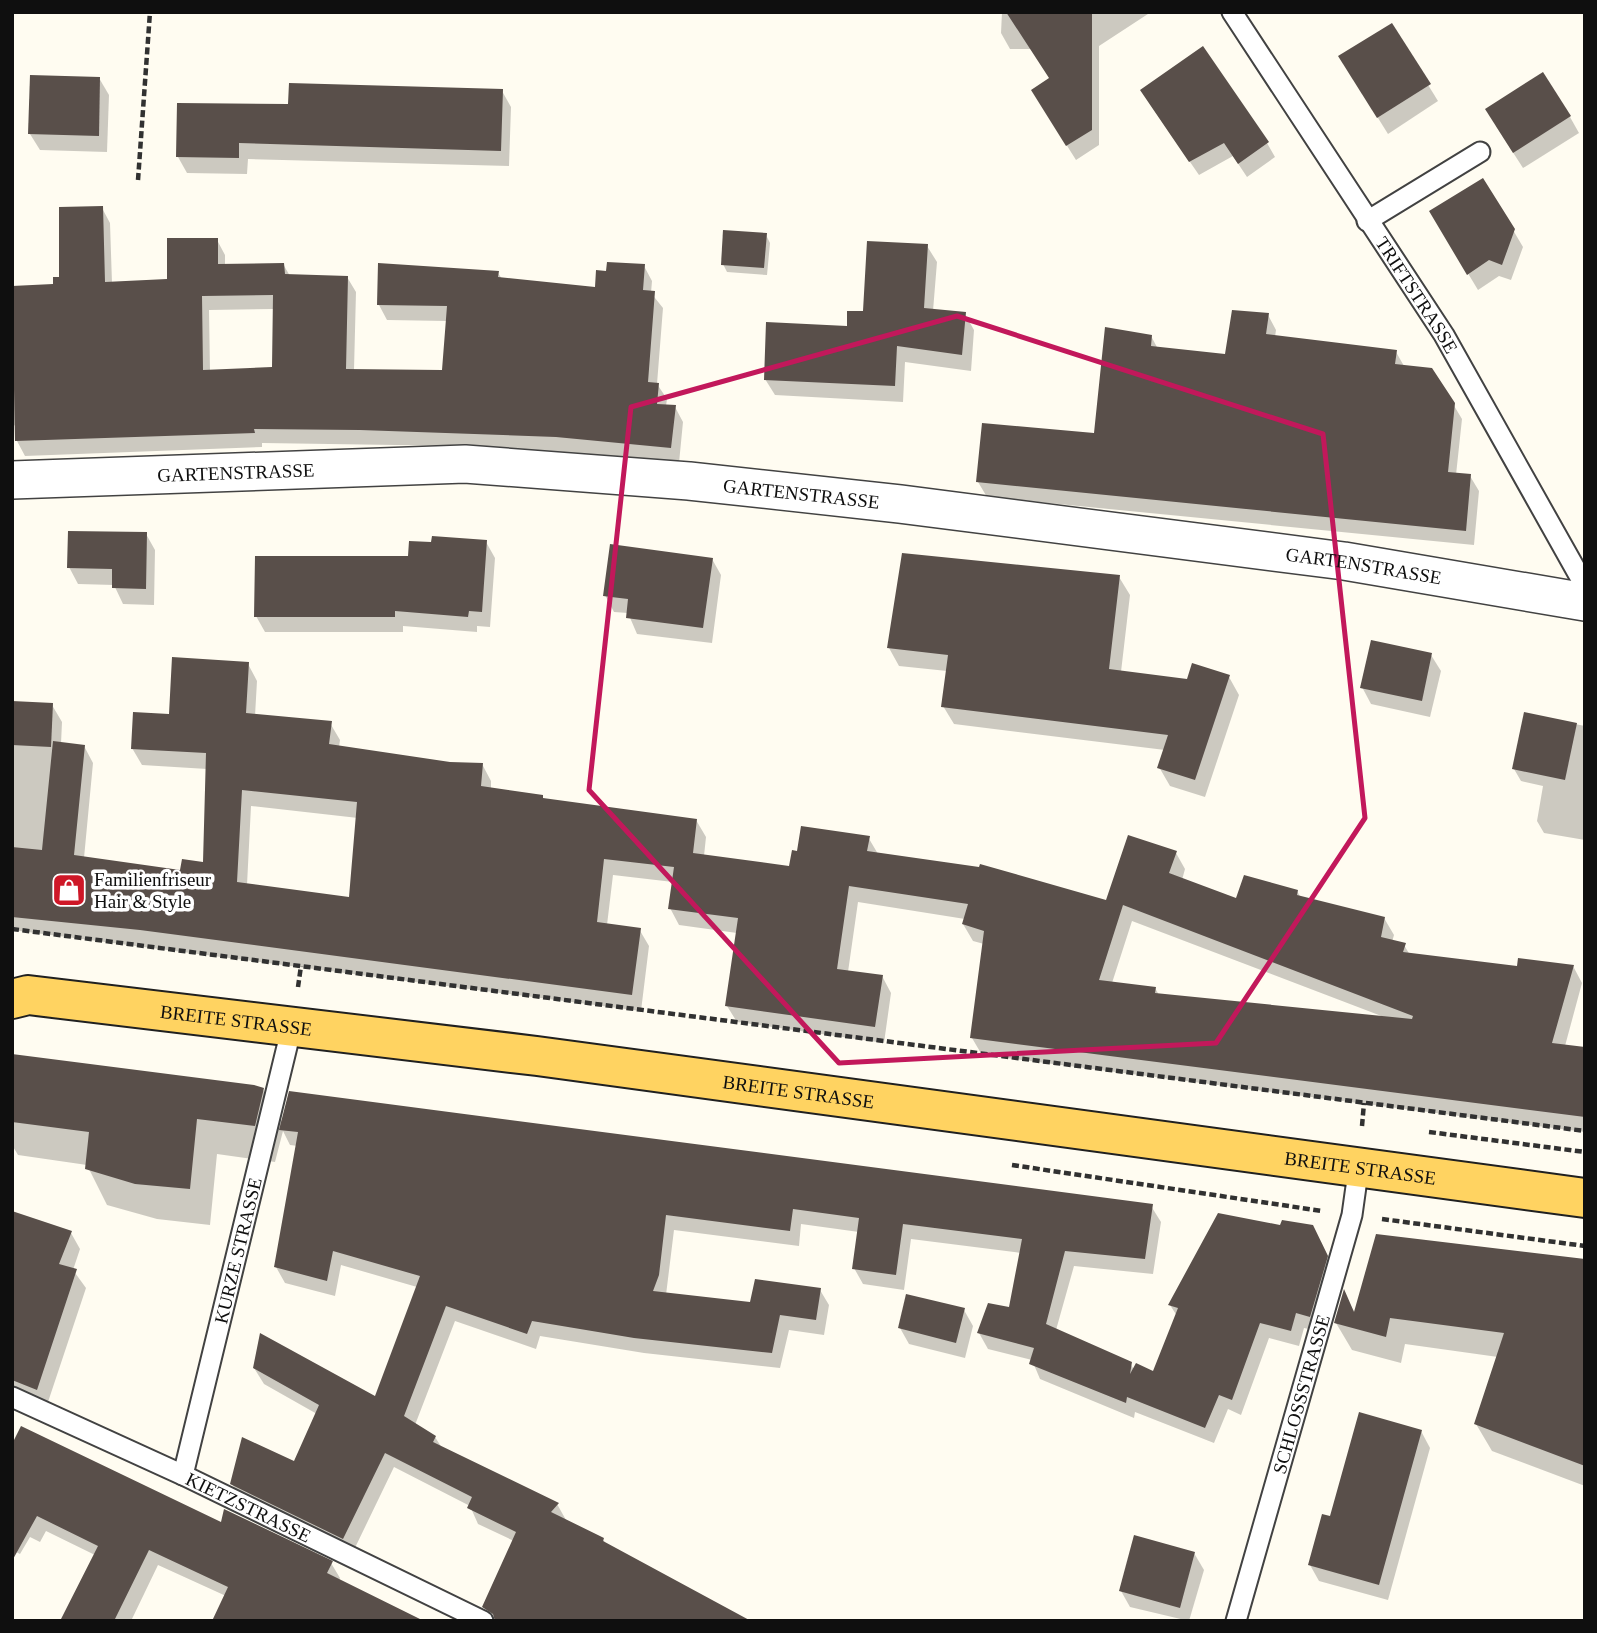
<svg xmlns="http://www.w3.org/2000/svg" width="1597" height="1633" viewBox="0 0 1597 1633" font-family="'Times New Roman',serif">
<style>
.shadow{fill:#0003;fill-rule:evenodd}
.building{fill:#594f4a;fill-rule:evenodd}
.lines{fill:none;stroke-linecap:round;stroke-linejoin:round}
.lane-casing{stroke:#424242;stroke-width:23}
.street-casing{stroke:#424242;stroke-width:40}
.primary-casing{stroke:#202020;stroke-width:42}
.path{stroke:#313131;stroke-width:4.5;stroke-dasharray:7 3.5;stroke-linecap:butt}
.lane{stroke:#fff;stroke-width:19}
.street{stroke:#fff;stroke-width:37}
.primary{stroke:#ffd361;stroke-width:38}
.marked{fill:none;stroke:#c2185b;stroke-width:5;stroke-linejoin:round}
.labels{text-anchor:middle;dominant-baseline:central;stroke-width:7;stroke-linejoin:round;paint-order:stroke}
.street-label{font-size:19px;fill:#0f0f0f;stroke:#fff}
.poi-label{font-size:19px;fill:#0f0f0f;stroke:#fff;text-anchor:start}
</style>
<rect width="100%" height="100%" fill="#fffcf1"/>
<g class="shadow">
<polygon points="1002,12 1151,12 1099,46 1099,145 1076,160 1042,106 1051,79 1031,49 1010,49 1001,33"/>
<polygon points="1391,25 1438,101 1388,134 1350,73"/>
<polygon points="99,78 109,95 107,152 40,150 30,134"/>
<polygon points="502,91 511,107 509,166 248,159 247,174 187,173 178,157 179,105 290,106"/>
<polygon points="1150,104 1267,143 1275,157 1247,177 1233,156 1199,175"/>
<polygon points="1570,117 1579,133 1523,168 1496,126"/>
<path d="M102,208l8,15 2,60 57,-2 48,-41 8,15v10l58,-1 7,12 57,1 9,15 -2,78 89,1 4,-50 -60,-1 -8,-15 119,-32 4,6 94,10 48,-23 8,15 -1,12 12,15 -6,76 10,15 -1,7 9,1 8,15 -4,41 -216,-17 -201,-3v4l-237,9 -8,-15 -1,-16 -4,1v-139l43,-2zM274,309v60l-64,3 -1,-62z"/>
<polygon points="1431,212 1513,230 1523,247 1511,280 1499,276 1478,290"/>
<polygon points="766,235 770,243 767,275 727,272 723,264"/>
<polygon points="927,246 937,262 933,311 965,314 974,330 971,371 905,362 903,402 775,395 765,379 848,328"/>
<polygon points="1268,315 1276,330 1275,337 1396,352 1404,366 1453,404 1462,419 1456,475 1470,476 1479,491 1474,545 987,497 978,482 1096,435 1151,336 1158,349 1227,356"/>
<polygon points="146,534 155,550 154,605 123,604 114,585 78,584 69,567"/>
<polygon points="486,542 495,558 490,627 477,626 477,632 403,626 403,632 265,632 256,616 410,558"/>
<polygon points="712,559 721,575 712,643 637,634 628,613 614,612 605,595"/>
<polygon points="1119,577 1130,595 1121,672 1188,681 1229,677 1239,695 1205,797 1170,786 1159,767 1165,750 954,724 943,706 947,671 899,666 889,648"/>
<polygon points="1431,655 1441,671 1430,717 1371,704 1362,687"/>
<path d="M248,664l9,17 -2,35 75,7 10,17 -1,7 111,17h32l9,17v8l53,11 152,20 10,17 -2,19 86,12 78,-31 10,17 229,48 69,-49 9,16 -3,11 55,20 60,-9 4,7 83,20 10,17 -2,7 12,3 6,10 109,13 54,-2 9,17 -17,63 20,3v83l-603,-77 -10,-17 12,-94 -11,-3 -10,-17 2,-5 -107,-17 -10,70 34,4 9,17 -7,50 -147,-21 -10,-16 10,-73 -58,-8 -9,-17 3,-26 -60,-7 -6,50 32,4 10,17 -8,65 -629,-81v-227l40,2 10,17 -1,22 23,2 9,17 -9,95 97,14 24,-8 2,-95 -65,-4 -10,-17 38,-32zM251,806l107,12 -7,81 -104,-14zM1132,921l252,96 -225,-22 -4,-7 -43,-5z"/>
<polygon points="1525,714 1585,726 1585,840 1544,833 1537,821 1543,786 1521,781 1514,769"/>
<polygon points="12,1056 263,1090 283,1123 1151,1206 1161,1222 1153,1274 1074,1266 1056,1330 1130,1363 1134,1370 1154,1373 1177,1316 1170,1305 1321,1242 1336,1273 1319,1331 1304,1328 1299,1346 1269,1338 1241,1415 1228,1409 1214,1443 1135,1412 1134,1418 1040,1379 1032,1360 988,1349 979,1333 1011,1309 1021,1253 911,1239 904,1290 863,1284 854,1268 859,1232 801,1224 799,1246 674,1230 666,1295 752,1303 820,1290 829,1305 824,1335 789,1330 780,1368 644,1353 540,1336 536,1349 455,1321 415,1425 435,1437 442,1448 557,1504 566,1520 603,1539 606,1545 748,1621 492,1621 484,1607 514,1541 478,1524 470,1506 394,1467 352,1554 241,1500 232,1484 295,1464 317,1414 264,1384 254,1368 375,1399 417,1287 341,1265 335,1296 285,1283 276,1267 298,1146 290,1145 283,1131 275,1162 217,1154 210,1225 157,1219 107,1205 87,1165 18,1155 12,1145"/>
<polygon points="12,1213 71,1233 80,1249 73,1270 86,1288 47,1405 12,1392"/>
<polygon points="1585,1261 1585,1486 1492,1451 1476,1424 1498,1357 1405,1344 1401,1363 1352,1350 1336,1323 1344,1294 1355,1313"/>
<polygon points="964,1310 973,1326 965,1358 909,1344 900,1328"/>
<polygon points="1421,1431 1430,1448 1388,1600 1319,1581 1310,1565 1331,1518"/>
<polygon points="12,1447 331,1563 340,1578 339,1581 226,1596 158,1565 131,1621 62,1621 95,1555 46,1531 40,1542 30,1537 20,1554 12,1550"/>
<polygon points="1194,1553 1204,1570 1189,1621 1130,1607 1121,1591"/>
</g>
<g class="building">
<polygon points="1006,12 1092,12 1092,130 1066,146 1031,90 1049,78"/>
<polygon points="1392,23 1431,84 1377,118 1338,56"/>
<polygon points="1203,46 1269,142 1238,164 1224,143 1189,162 1140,90"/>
<polygon points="1543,72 1571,116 1513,153 1485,109"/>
<polygon points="30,75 100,77 99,136 28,134"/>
<polygon points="289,83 503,89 501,151 239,143 239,158 176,157 177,103 288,104"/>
<polygon points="1483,178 1515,229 1502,265 1489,260 1467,275 1429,211"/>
<path d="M103,206l2,76 62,-3v-41h51v26l66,-1 1,11 63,2 -2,93 96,1 5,-64 -70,-1 1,-42 121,8 -1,6 97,10 1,-17 10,1 1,-9 38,2 -2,26 12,1 -7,91 11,1 -2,21 19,1 -5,43 -115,-11 -196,-7 -106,-1 1,4 -240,8 -3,-155 41,-2v-7h6v-70zM273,295l-1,72 -69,3 -1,-74z"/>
<polygon points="723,230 767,233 764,268 721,265"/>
<polygon points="867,241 928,244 924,308 966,312 962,355 897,346 895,386 764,380 766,322 847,326 847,311 863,311"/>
<polygon points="1232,310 1269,313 1266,334 1397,350 1395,364 1432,368 1455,403 1448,472 1471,474 1466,531 976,482 982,423 1094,433 1105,327 1152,335 1151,346 1225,354"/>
<polygon points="68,531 147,532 146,589 112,588 112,569 67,568"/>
<polygon points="432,536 487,540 482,612 469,611 468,617 395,611 395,617 254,617 255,556 408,556 409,541 431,542"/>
<polygon points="610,544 713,558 703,628 626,618 628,599 603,596"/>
<polygon points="902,553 1120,575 1109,669 1187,679 1192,663 1230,675 1195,780 1157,768 1168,735 941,707 948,655 887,648"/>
<polygon points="1371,640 1432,653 1422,701 1360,688"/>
<path d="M172,657l77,5 -3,51 86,8 -3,23 121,18 33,1 -2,23 62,9v3l154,21 -4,34 96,13 3,-16 5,1 4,-25 69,10 -3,15 112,16 1,-3 126,36 22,-65 49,16 -8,22 67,25 8,-23 54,15 -1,5 88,22 -4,20 25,6 -3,9 114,14 1,-8 56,7 -22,78 33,4v70l-615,-79 14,-107 -22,-7 6,-20 -119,-18 -12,83 46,6 -8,52 -150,-21 13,-88 -70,-9 6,-42 -70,-8 -7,63 44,6 -9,67 -492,-65 -128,-13v-70l30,3 11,-109 32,4 -11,110 106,15 2,-11 21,3 3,-109 -75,-4 2,-37 36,2zM242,790l115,12 -8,95 -112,-15zM1123,905l290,111 -1,3 -257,-26 1,-6 -57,-7z"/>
<polygon points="12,701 53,703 51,747 12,745"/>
<polygon points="1524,712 1577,723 1565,780 1512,769"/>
<polygon points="12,1054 254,1085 264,1088 255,1126 197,1119 190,1189 135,1184 85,1169 89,1132 12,1122"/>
<polygon points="289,1091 1153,1204 1145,1259 1065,1251 1046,1324 1132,1362 1130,1374 1136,1363 1153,1371 1178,1308 1168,1305 1218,1213 1280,1225 1282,1220 1313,1225 1328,1256 1310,1317 1296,1313 1291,1331 1260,1323 1232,1400 1219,1395 1205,1428 1127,1397 1126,1403 1029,1364 1034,1348 977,1333 988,1303 1009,1307 1022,1239 903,1224 896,1275 852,1269 859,1218 793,1209 790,1231 666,1215 659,1275 653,1291 750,1302 755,1279 821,1288 816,1320 780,1315 772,1353 634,1338 532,1321 527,1334 446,1306 404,1416 436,1436 433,1442 559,1503 551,1512 604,1538 603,1541 751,1621 495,1621 493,1614 482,1607 516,1532 467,1508 472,1497 385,1453 343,1539 230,1484 242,1437 294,1461 319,1405 253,1368 260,1333 375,1396 420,1276 333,1251 327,1281 274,1267 298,1132 279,1130"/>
<polygon points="12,1211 72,1231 59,1264 77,1269 37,1390 12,1380"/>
<polygon points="1376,1234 1585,1259 1585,1466 1474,1424 1504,1333 1390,1318 1386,1337 1334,1323 1344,1289 1354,1312"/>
<polygon points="906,1294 965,1308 956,1343 898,1328"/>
<polygon points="1359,1412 1422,1430 1379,1585 1308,1565 1322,1514 1330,1516"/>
<polygon points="21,1426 221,1522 224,1509 333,1561 327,1573 424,1621 212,1621 228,1587 149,1550 114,1621 60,1621 98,1546 37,1516 12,1561 12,1444"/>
<polygon points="1134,1535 1195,1552 1180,1608 1119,1591"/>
</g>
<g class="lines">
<g class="lane-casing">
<g id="lane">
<path id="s1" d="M1232,12l212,323 141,251"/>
<polyline points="1367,221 1480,152"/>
<path id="s2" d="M12,1397l171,78 300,146"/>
<path id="s3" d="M183,1475l109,-449"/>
<path id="s4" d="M1236,1621l116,-406 7,-50"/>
</g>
</g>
<g class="street-casing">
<g id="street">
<path id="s5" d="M12,480l453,-16 224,17 211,23 444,57 241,41"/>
</g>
</g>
<g class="primary-casing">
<g id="primary">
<path id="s6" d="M12,999l16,-4 509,61 1048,142"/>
</g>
</g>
<g class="path">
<polyline points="138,180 150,12"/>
<polyline points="12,929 1585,1131"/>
<polyline points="298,987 301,966"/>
<polyline points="1362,1126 1364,1103"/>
<polyline points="1429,1132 1585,1152"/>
<polyline points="1012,1165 1322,1211"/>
<polyline points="1382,1219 1585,1246"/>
</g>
<use href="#lane" class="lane"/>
<use href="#street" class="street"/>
<use href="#primary" class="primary"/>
</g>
<path class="marked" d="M957,316l366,118 42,384 -149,225 -377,20 -250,-273 42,-383z"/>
<defs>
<g id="shop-square" transform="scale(1.75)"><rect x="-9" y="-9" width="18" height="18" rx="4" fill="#ce1727" stroke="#fff"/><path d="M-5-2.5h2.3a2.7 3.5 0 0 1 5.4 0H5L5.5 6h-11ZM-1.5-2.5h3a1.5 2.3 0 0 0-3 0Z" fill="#fff"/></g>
</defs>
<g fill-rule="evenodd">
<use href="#shop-square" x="69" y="890"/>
</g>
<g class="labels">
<g class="street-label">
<text stroke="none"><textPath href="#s1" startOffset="338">TRIFTSTRASSE</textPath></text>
<text stroke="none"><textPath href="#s5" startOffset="224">GARTENSTRASSE</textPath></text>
<text stroke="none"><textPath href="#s5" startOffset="791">GARTENSTRASSE</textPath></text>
<text stroke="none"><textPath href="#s5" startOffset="1358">GARTENSTRASSE</textPath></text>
<text stroke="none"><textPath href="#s6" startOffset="226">BREITE STRASSE</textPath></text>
<text stroke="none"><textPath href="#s6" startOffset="793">BREITE STRASSE</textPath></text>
<text stroke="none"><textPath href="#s6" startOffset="1360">BREITE STRASSE</textPath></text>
<text stroke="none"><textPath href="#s3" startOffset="231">KURZE STRASSE</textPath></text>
<text stroke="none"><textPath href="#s4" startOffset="236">SCHLOSSSTRASSE</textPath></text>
<text stroke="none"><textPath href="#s2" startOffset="261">KIETZSTRASSE</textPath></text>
</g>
<g class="poi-label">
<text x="94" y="879">Familienfriseur<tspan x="94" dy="22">Hair &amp; Style</tspan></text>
</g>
</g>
<rect width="1597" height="1633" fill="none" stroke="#0f0f0f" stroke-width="28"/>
</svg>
